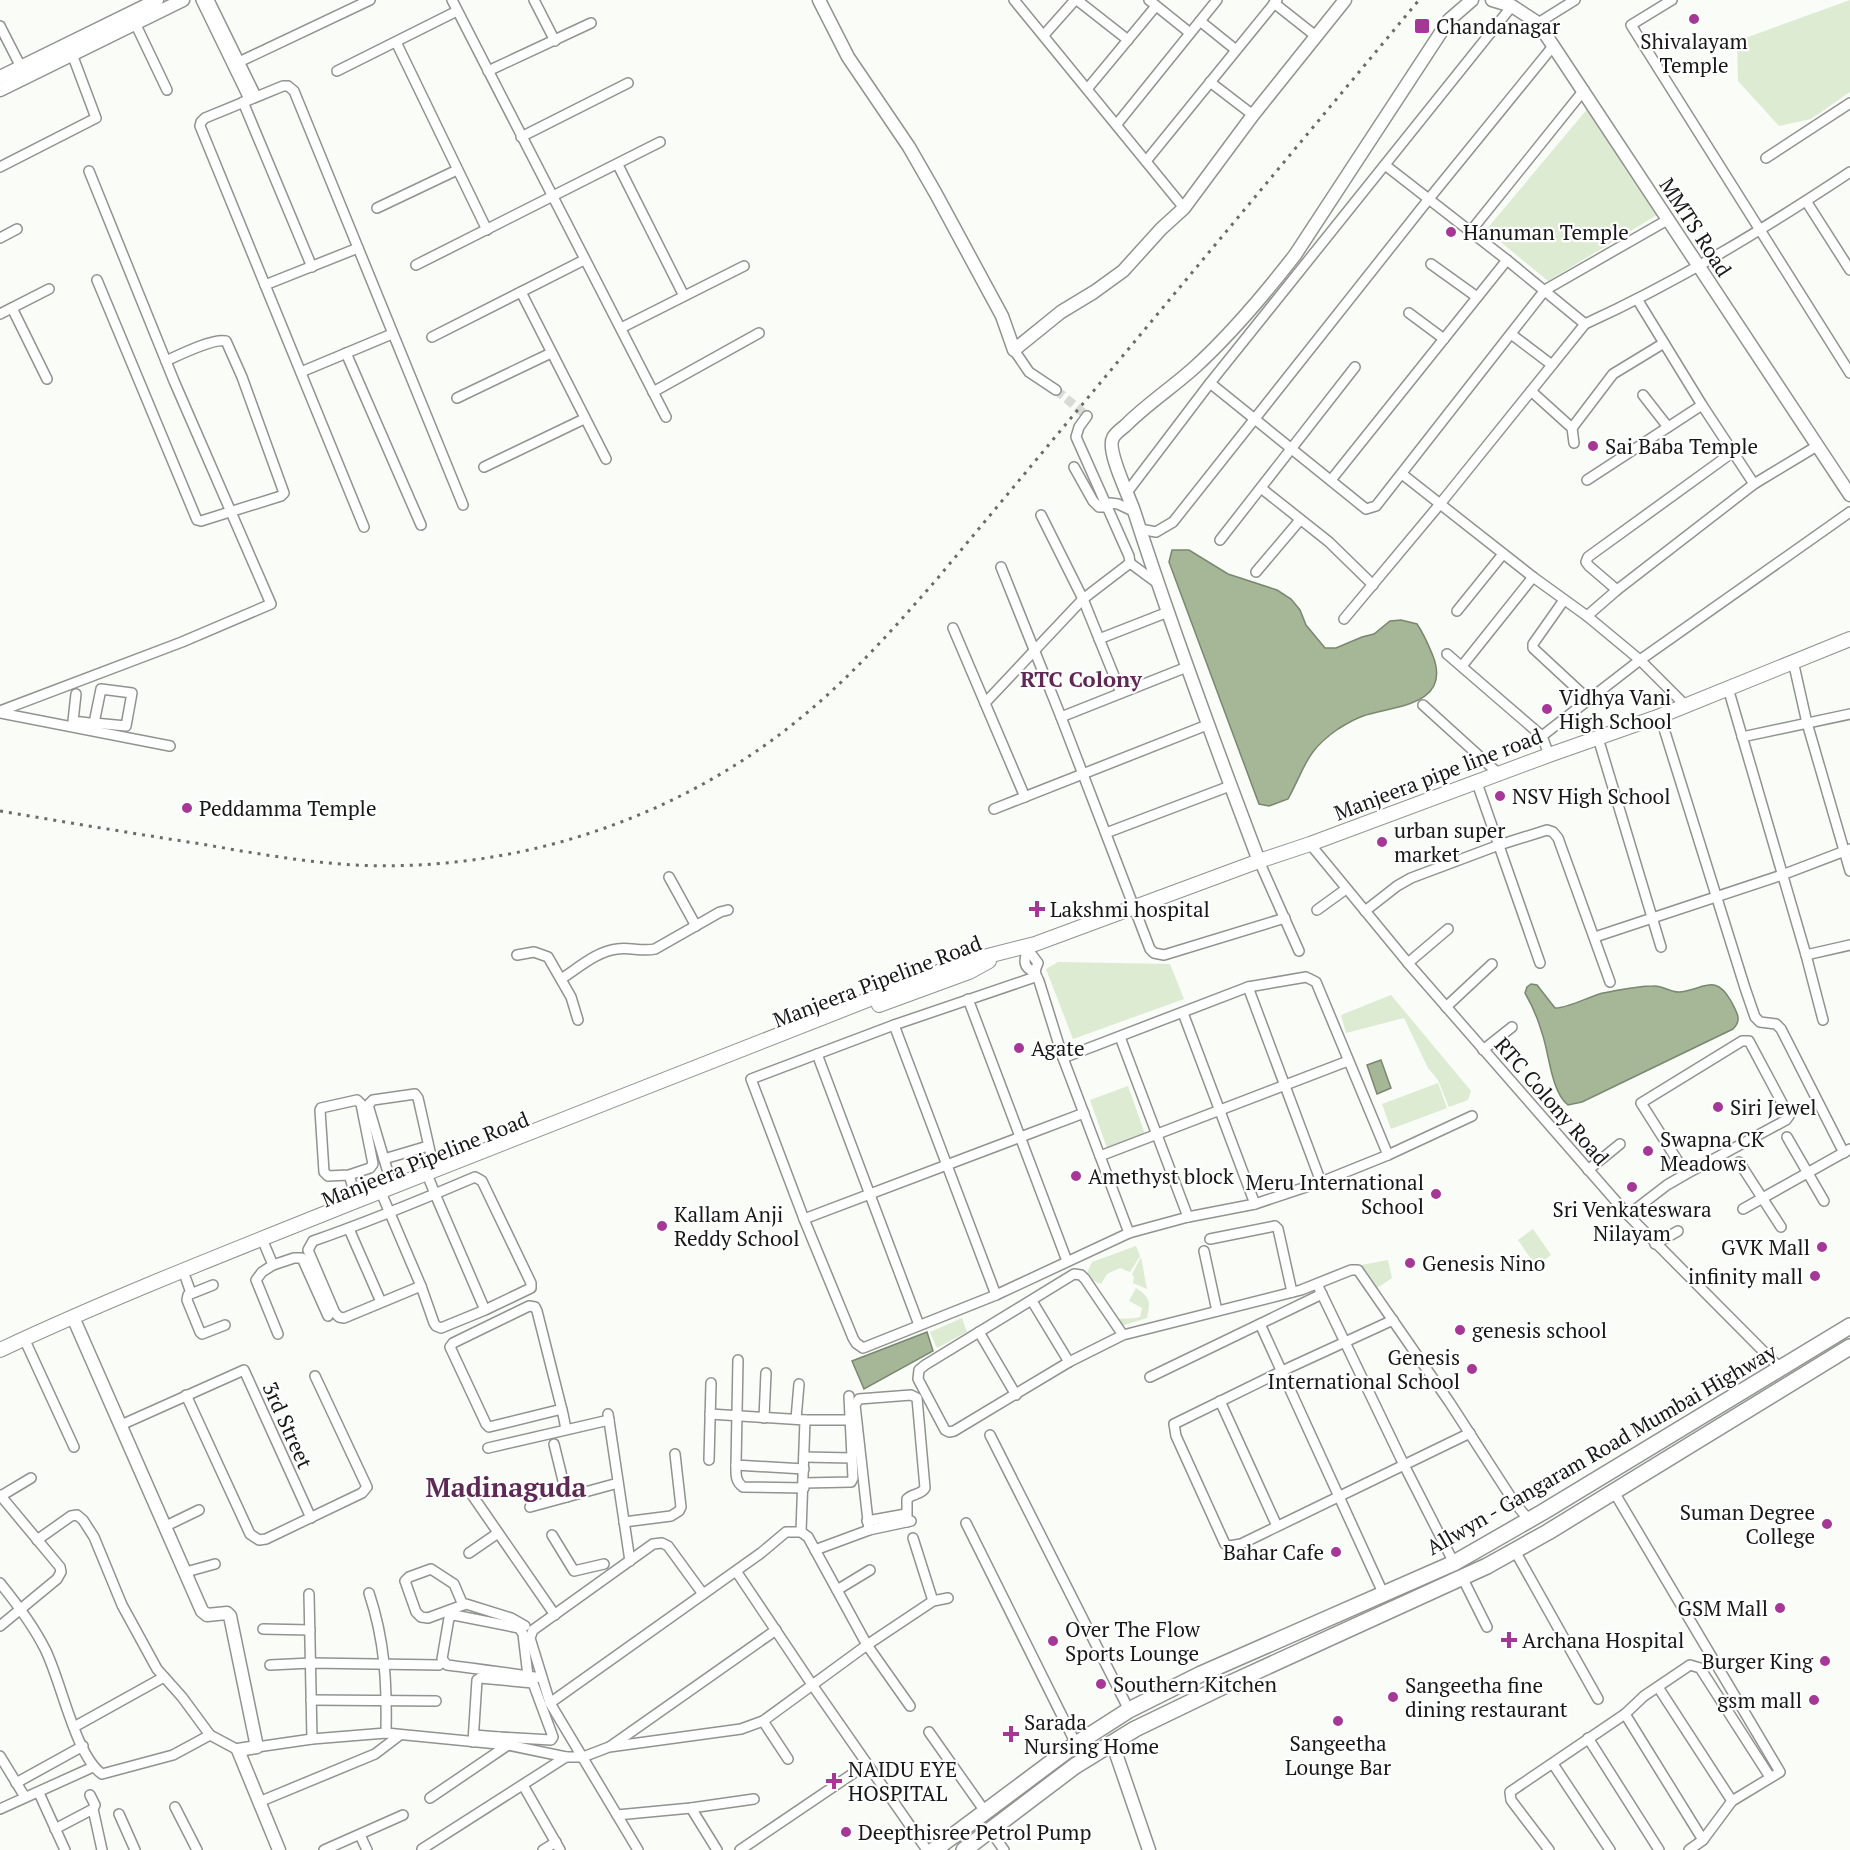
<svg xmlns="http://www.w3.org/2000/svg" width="1850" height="1850" viewBox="0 0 1850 1850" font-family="'PT Serif',serif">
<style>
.green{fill:#ddebd2}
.water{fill:#a5b797;stroke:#7a8771;stroke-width:1.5}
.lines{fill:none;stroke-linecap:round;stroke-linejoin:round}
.minor-tunnel{stroke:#d7dad5;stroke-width:9;stroke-dasharray:9 4.5;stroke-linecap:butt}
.minor-casing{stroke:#90938f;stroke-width:12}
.tertiary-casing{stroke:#90938f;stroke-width:15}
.secondary-casing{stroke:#90938f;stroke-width:16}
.trunk-casing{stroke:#90938f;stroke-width:18}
.minor{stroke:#fff;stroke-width:9}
.tertiary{stroke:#fff;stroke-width:12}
.secondary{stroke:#fff;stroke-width:14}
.trunk{stroke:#fff;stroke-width:15}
.rail{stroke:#6b6c6a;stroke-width:3;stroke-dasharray:3 6;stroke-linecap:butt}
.poi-dot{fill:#a53896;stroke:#fff;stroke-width:2}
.labels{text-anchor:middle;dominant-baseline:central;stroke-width:4.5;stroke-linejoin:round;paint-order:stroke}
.poi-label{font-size:21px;fill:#171817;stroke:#fff;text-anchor:start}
.street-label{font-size:21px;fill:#171817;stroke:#fff}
.neighbourhood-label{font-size:22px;font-weight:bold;fill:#5f2956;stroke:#fff}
.district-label{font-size:27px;font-weight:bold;fill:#5f2956;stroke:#fff}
</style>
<rect width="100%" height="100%" fill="#f9fcf7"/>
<g class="green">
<polygon points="1850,0 1850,92 1811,119 1779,126 1738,81 1737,41"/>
<polygon points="1589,107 1657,215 1548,281 1486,230"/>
<polygon points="1058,962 1170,964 1184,999 1073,1039 1046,969"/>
<polygon points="1391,995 1471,1091 1468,1100 1449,1107 1438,1080 1428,1068 1404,1018 1346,1033 1341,1015"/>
<polygon points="1438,1083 1447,1108 1391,1129 1382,1104"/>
<polygon points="1128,1086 1146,1137 1108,1151 1090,1100"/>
<polygon points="1533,1229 1551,1255 1536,1266 1518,1240"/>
<polygon points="1136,1246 1140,1256 1130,1272 1120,1268 1107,1274 1101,1284 1085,1277 1092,1262"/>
<polygon points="1141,1257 1147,1289 1133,1283 1134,1277 1132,1274"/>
<polygon points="1388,1260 1392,1278 1377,1288 1361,1265"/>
<path d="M1136,1288c14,9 15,14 11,30l-32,10 -4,-8c10,-3 19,0 29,-3l2,-9 -13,-7z"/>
<polygon points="962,1318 967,1332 937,1348 930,1332"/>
</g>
<g class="water">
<path d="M1172,550h17l39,24 49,16 14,9 9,11 6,15 19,23h11l26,-11 12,-3 16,-13 11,-1 16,4c7,10 11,20 16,32 19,50 -40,50 -70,60 -9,3 -17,8 -25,13 -33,23 -32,37 -50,70l-19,7 -10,-2 -90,-242z"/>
<path d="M1531,984l6,1 18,23c11,1 35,-12 48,-15 16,-3 34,-7 50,-7 10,-1 17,7 27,6 25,-3 35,-19 51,9 5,10 12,19 2,28l-151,73 -14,3c-17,-13 -19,-53 -26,-72 -4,-14 -10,-28 -17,-40l2,-6z"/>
<polygon points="1381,1060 1391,1088 1377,1094 1367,1065"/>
<polygon points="927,1332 933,1351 864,1389 852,1361"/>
</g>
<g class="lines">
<polyline class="minor-tunnel" points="1056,390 1087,416"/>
<g class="minor-casing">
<g id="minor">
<polyline points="201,0 249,99"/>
<polyline points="209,0 256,96"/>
<polyline points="452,0 666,417"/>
<polyline points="534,0 555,41"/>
<polyline points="1014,0 1184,208"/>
<polyline points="1077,0 1128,40"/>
<polyline points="1149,0 1190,33"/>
<polyline points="1672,0 1631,25 1850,373"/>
<polyline points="1274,3 1317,37"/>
<polyline points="1200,21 1236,50"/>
<polyline points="135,23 167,90"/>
<polyline points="1538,23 1575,0"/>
<polyline points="0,26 21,67"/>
<polyline points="1044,35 1075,0"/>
<polyline points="396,42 487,230"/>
<polyline points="239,62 370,0"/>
<polyline points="337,71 457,11"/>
<polyline points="488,71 591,23"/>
<polyline points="1210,82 1253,115"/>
<polyline points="1088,88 1156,6"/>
<polyline points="243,102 312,267"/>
<polyline points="1117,124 1217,0"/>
<polyline points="521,137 628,83"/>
<polyline points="1766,158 1850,103"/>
<polyline points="1147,160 1277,0"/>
<polyline points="618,165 684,296"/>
<path d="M1385,165l122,95 78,64c94,-43 179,-95 265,-152"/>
<polyline points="0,167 96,118 72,54"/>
<polyline points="1806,201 1850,270"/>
<polyline points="377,208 457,170"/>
<polyline points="1470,232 1584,90"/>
<polyline points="0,238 17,229"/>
<polyline points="1431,264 1477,297"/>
<polyline points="416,265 660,142"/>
<path d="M97,280l100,240 4,1 80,-25 3,-3 -42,-116 -16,-36c-13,-3 -47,14 -60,20"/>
<polyline points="265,285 358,248"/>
<polyline points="521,292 606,459"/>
<polyline points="1637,299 1702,405 1754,484"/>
<polyline points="12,308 47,379"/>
<polyline points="1409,313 1444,339"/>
<polyline points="0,314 49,289"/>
<polyline points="621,328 744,266"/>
<polyline points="1511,334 1552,365"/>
<polyline points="432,337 584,260"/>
<polyline points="1014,350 1029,372 1056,390"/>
<polyline points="346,353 421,525"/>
<polyline points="301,372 392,334"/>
<polyline points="1210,383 1366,509 1376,506 1545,290 1669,219"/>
<polyline points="1531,391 1572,428 1574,443"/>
<polyline points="653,392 759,333"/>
<polyline points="1643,395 1668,427"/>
<polyline points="457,398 551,353"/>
<polyline points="1572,428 1613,374 1664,343"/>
<polyline points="484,467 584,419"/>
<polyline points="1074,467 1093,501 1099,507 1107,507 1110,503 1118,504 1135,512"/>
<polyline points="1402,474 1533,577 1587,616 1640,660 1685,705"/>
<polyline points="1331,480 1507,260"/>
<polyline points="1587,480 1702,405"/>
<polyline points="1261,488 1329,542 1373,585"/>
<polyline points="1128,491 1210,383 1512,6"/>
<polyline points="1041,515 1083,599 1121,693"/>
<polyline points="364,527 200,126 201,122 205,118 283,86 288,86 294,91 463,505"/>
<polyline points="1140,529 1156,532 1173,522 1428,200 1554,45"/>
<polyline points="1220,540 1355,367"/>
<polyline points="1130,563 1157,583"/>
<polyline points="1001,567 1061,717 1150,949 1154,953 1164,955 1285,918"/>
<polyline points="1256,572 1300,520"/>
<polyline points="1617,590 1589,566 1586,562 1588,557 1733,452"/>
<polyline points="1564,600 1533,644 1533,648 1589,700"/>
<polyline points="1457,611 1503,554"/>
<polyline points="1587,616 1617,590 1754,484 1817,446"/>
<polyline points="1344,619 1440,504 1585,324"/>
<polyline points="953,628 1025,797"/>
<polyline points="1099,639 1168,612"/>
<polyline points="1447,654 1542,736"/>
<polyline points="1793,661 1807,723 1850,871"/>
<polyline points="1462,666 1533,577"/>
<polyline points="1728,688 1806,955 1823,1020"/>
<polygon points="101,689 132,693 126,726 94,723"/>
<polyline points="76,694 73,721 89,723"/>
<polyline points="985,703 1083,599 1130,563 1129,556 1076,437 1079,427 1087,416"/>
<polyline points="1423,705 1499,774"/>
<polyline points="0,711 182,642 271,604 174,381 89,171"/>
<polyline points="0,713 170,746"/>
<polyline points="1660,716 1745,988 1755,1017 1760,1022 1776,1024 1781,1029 1844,1153"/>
<polyline points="1061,717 1187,667"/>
<polyline points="1742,737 1850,714"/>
<polyline points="1598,738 1661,947"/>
<polyline points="1549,755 1542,736 1640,660 1850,512"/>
<polyline points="1477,783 1540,963"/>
<polyline points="994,809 1207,725"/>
<polyline points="1106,833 1230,786"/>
<polyline points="1310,844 1408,963 1628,1215 1781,1369"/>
<polyline points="1259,861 1299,951"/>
<polyline points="669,877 696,926"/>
<polyline points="1317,910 1346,889"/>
<polyline points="1365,911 1397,886 1411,878 1499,845 1547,830 1553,832 1558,838 1610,982"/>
<polyline points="1595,937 1782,875 1850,849"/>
<path d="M1026,947l12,16c-4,9 -3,10 1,18l24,77 66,175"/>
<path d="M1027,951c-3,10 -4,16 7,21"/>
<polyline points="517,955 534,952 548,957 571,997 578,1020"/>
<polyline points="1806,955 1850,945"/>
<polyline points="1408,963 1448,929"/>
<polyline points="1035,977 894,1025 751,1079 804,1219 853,1338 856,1343 863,1348 996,1295 1129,1233 1188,1217 1255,1204 1321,1182 1388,1155 1472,1116"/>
<path d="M561,979c16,-10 36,-28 56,-30 13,-2 25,3 38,0l65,-37 8,-2"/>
<polyline points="1248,987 1321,1182"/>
<polyline points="968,999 1067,1261"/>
<polyline points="1446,1007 1492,964"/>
<polyline points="1183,1013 1255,1204"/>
<polyline points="894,1025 996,1295"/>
<polyline points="1120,1037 1188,1217"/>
<polyline points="1483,1050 1512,1027"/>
<polyline points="817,1054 919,1325"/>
<polyline points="1063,1058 1248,987 1306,977 1316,982 1388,1155"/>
<polyline points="1787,1137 1824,1201"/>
<polyline points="1100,1156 1348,1061"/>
<polyline points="384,1159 428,1146"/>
<polyline points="1739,1162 1781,1227"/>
<polyline points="1588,1170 1620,1144"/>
<polyline points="349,1175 328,1176 324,1172 320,1110 321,1108 357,1100 361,1104 373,1164 370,1168 349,1175 357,1200"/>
<path d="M429,1179l6,15 50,116 46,-22v-5l-49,-102 -7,-4c-54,23 -107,45 -162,64l-5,9 27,63 4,4 5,1 77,-32 13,37 2,3 5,2 44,-18"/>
<polyline points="392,1186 368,1105 373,1100 415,1094 418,1098 434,1169"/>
<polyline points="383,1197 421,1286"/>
<polyline points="1743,1209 1850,1149"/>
<polyline points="1628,1215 1667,1185 1686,1174 1641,1103 1742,1041 1749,1041 1789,1116 1786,1120 1686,1174"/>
<polyline points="804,1219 1084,1113"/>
<polyline points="349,1229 381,1302"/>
<polyline points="1210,1239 1275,1226 1278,1229 1292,1292"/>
<polyline points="1655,1244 1678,1231"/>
<polyline points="265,1246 273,1265 262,1272 256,1280 278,1334"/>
<polyline points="1204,1251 1217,1311"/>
<polyline points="273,1265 294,1258 302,1258 328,1316"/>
<polyline points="186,1279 191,1293"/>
<polyline points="1317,1284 1404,1465 1454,1563"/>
<polyline points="213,1285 188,1295 187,1300 200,1332 202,1334 225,1325"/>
<polyline points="1032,1301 1069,1362"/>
<polyline points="1393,1320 1282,1371 1174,1424 1176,1436 1225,1544 1229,1546 1241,1544 1470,1433"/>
<polyline points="1260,1324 1384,1595"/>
<polyline points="979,1332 1016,1395"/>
<polyline points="1123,1335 1085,1279 1081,1275 1074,1274 925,1365 919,1370 918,1379 945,1430 949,1432 954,1431 1069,1362 1123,1335 1301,1290 1351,1270 1358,1270 1450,1403 1514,1502 1529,1520"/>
<polyline points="27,1345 74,1447"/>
<polyline points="738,1360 736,1465 804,1469"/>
<polyline points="1150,1377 1322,1294"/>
<polyline points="186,1395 250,1534 259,1540 266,1539 362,1493 367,1487 315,1376"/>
<polyline points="1220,1401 1277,1526"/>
<polyline points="562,1409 489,1427 486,1424 450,1347 453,1343 529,1306 535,1307 537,1311 563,1414 566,1429"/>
<polyline points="608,1414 630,1561"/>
<polyline points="710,1414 805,1420 801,1532"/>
<polyline points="764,1418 766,1373"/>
<polyline points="796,1419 799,1384"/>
<polyline points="805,1420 850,1420"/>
<polyline points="121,1425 244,1370 311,1518"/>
<polyline points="990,1435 1129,1710"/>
<polyline points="554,1444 567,1497"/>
<polyline points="488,1448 609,1420"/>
<polyline points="804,1457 852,1458"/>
<polyline points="709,1460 711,1383"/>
<path d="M736,1465c0,9 -1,16 7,22l61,1"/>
<polyline points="804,1483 851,1482 853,1478 849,1396"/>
<polyline points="470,1492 555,1615"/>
<polyline points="1614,1492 1780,1772 1732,1801 1703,1840 1689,1850"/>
<polyline points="0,1495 60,1567 61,1572 57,1579 0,1626"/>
<polyline points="1,1496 31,1478"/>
<polyline points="530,1507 618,1483"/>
<polyline points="867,1521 906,1514"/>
<polyline points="624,1522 671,1516 679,1511 681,1507 675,1454"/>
<polyline points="966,1523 1076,1744"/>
<polyline points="166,1526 199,1510"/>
<path d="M869,1530l-14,-125 4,-6 52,-4 6,3 8,90c-4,7 -12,5 -18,11v23"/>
<polyline points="552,1535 574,1571 604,1564"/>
<polyline points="913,1538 933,1601"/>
<polyline points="37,1540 71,1516 77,1515 83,1520 94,1537 122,1605 157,1669 182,1697 210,1735 238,1750"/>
<polyline points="815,1550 869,1530 911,1521"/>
<polyline points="1515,1551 1598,1699"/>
<polyline points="469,1553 498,1533"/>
<polyline points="736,1571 813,1686 927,1850"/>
<polyline points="186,1572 215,1564"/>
<polyline points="1463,1579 1487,1627"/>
<path d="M0,1583c17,21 33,42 45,66 16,31 30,106 57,125l71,-19 37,-20"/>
<polyline points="837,1590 870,1570"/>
<path d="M369,1593c16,48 18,90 17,140"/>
<polyline points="309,1594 312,1739"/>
<polyline points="463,1605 454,1584 431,1569 409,1577 405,1581 416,1612 421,1617 428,1618 466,1604 511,1618 525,1626"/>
<polyline points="263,1629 310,1630"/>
<polyline points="270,1665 311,1663 439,1665"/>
<path d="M528,1676l-5,-42 -4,-6 -65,-13 -5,3 -7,41 5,6c31,4 63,8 95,13"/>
<polyline points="1658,1687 1732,1801"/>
<polyline points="311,1700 436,1701"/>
<polyline points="550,1703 761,1553 786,1532 801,1532 808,1537 867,1645 910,1706"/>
<polyline points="1625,1714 1703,1840"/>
<polyline points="763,1721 788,1759"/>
<polyline points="74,1727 164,1677"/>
<polyline points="929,1732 984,1810"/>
<polyline points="474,1735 499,1737"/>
<polyline points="1588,1738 1659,1850"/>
<polyline points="473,1742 477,1680 480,1678 533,1683 553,1737 551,1740 499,1737 499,1744"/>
<polyline points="611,1746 776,1630"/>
<polyline points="257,1747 312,1739 386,1733 508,1745 566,1757 583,1757 609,1747 741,1729 763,1721 867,1645 933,1601 948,1598"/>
<polyline points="0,1756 25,1797"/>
<polyline points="1553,1764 1610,1850"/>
<polyline points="16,1783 83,1746"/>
<polyline points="523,1785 560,1850"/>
<polyline points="39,1793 65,1850"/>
<polyline points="90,1795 95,1805 93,1809 102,1850"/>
<polyline points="430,1798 508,1745"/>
<polyline points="259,1802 375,1754 400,1735"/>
<polyline points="175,1807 197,1850"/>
<polyline points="691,1808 717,1850"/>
<polyline points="0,1809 93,1767"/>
<polyline points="119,1814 135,1850"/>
<polyline points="617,1815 691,1808 754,1799"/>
<polyline points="55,1829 93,1809"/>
<polyline points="990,1830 1004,1850"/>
<polyline points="360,1835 367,1850"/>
<polyline points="422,1849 566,1757"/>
<polyline points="324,1850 403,1815"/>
<polyline points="543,1850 556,1842"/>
<polyline points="638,1850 550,1703 530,1638 533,1630 653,1544 662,1543 668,1546 703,1594"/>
<polyline points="740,1850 867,1764"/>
<polyline points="1549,1850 1511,1800 1510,1792 1625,1714 1644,1696 1690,1665 1700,1668 1770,1777"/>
</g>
</g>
<g class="tertiary-casing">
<g id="tertiary">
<polyline points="819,0 848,57 909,147 936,194 1002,316 1014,350 1061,312 1094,292 1123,271 1161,229 1184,208 1253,115 1345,0"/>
<polyline points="1492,0 1512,6 1538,23 1850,495"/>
<polyline points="0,77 157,0"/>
<polyline points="0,90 183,0"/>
<path d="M1259,861c-44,-116 -87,-232 -125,-350 -5,-15 -28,-61 -21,-73 2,-5 9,-9 13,-13 21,-21 47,-38 69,-58 37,-34 69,-72 100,-112l154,-235 23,-20"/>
<polyline points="76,1324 202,1611 207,1615 227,1613 230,1616 257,1747 238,1750 279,1850"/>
<polyline points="1112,1742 1149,1850"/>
</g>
</g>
<g class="secondary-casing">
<g id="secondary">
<polyline points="879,1005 969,972 989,961"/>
<path d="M0,1350c115,-54 234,-100 351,-147 204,-82 409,-161 613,-241l71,-18 224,-83 51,-17 239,-89 111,-39 190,-77"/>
</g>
</g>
<g class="trunk-casing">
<g id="trunk">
<polyline points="934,1850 1076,1744 1129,1710 1201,1674 1454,1563 1543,1512 1850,1326"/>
<polyline points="964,1850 1075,1766 1135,1729 1222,1687 1487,1566 1548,1532 1850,1347"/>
</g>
</g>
<use href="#minor" class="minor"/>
<use href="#tertiary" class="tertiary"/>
<use href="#secondary" class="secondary"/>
<use href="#trunk" class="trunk"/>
<path class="rail" d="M0,811c65,11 130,22 195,32 53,9 106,19 160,22 161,8 324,-46 448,-149 50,-41 92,-89 134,-137l482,-579"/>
</g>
<g class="poi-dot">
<circle cx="1694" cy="19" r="6"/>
<rect x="1414" y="18" width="16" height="16" rx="3"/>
<circle cx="1451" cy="232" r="6"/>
<circle cx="1593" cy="446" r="6"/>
<circle cx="1547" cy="709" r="6"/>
<circle cx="1500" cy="796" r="6"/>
<circle cx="187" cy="808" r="6"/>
<circle cx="1382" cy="842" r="6"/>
<path d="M1034 900h6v6h6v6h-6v6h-6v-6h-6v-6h6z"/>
<circle cx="1019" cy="1048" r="6"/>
<circle cx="1718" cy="1107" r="6"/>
<circle cx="1648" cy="1151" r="6"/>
<circle cx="1076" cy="1176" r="6"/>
<circle cx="1632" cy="1187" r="6"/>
<circle cx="1436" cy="1194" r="6"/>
<circle cx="662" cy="1226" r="6"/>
<circle cx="1822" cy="1247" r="6"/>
<circle cx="1410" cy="1263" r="6"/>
<circle cx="1815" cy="1276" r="6"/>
<circle cx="1460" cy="1330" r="6"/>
<circle cx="1472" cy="1369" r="6"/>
<circle cx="1827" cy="1524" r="6"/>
<circle cx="1336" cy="1552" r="6"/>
<circle cx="1780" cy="1608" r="6"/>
<path d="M1506 1631h6v6h6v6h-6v6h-6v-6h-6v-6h6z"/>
<circle cx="1053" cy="1641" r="6"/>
<circle cx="1825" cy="1661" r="6"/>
<circle cx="1101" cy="1684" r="6"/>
<circle cx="1393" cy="1697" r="6"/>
<circle cx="1814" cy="1700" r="6"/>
<circle cx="1338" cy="1721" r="6"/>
<path d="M1008 1725h6v6h6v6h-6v6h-6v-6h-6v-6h6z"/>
<path d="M831 1772h6v6h6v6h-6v6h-6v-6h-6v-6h6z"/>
<circle cx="846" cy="1832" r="6"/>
</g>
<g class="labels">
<g class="poi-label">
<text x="1436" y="26">Chandanagar</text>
<text x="1694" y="41" text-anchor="middle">Shivalayam<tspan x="1694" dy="24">Temple</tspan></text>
<text x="1463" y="232">Hanuman Temple</text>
<text x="1605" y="446">Sai Baba Temple</text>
<text x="1559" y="697">Vidhya Vani<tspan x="1559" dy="24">High School</tspan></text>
<text x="1512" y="796">NSV High School</text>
<text x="199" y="808">Peddamma Temple</text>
<text x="1394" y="830">urban super<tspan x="1394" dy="24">market</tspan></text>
<text x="1050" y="909">Lakshmi hospital</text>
<text x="1031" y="1048">Agate</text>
<text x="1730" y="1107">Siri Jewel</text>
<text x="1660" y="1139">Swapna CK<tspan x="1660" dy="24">Meadows</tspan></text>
<text x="1088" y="1176">Amethyst block</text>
<text x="1424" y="1182" text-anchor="end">Meru International<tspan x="1424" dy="24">School</tspan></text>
<text x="1632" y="1209" text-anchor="middle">Sri Venkateswara<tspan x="1632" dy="24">Nilayam</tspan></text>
<text x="674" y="1214">Kallam Anji<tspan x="674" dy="24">Reddy School</tspan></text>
<text x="1810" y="1247" text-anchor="end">GVK Mall</text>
<text x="1422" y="1263">Genesis Nino</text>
<text x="1803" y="1276" text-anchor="end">infinity mall</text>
<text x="1472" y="1330">genesis school</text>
<text x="1460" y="1357" text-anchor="end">Genesis<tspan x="1460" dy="24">International School</tspan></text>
<text x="1815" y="1512" text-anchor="end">Suman Degree<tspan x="1815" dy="24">College</tspan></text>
<text x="1324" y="1552" text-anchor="end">Bahar Cafe</text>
<text x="1768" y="1608" text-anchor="end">GSM Mall</text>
<text x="1065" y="1629">Over The Flow<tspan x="1065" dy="24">Sports Lounge</tspan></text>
<text x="1522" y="1640">Archana Hospital</text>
<text x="1813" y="1661" text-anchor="end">Burger King</text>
<text x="1113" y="1684">Southern Kitchen</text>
<text x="1405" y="1685">Sangeetha fine<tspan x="1405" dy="24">dining restaurant</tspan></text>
<text x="1802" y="1700" text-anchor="end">gsm mall</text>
<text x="1024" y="1722">Sarada<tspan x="1024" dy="24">Nursing Home</tspan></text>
<text x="1338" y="1743" text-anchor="middle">Sangeetha<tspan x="1338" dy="24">Lounge Bar</tspan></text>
<text x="848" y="1769">NAIDU EYE<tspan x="848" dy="24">HOSPITAL</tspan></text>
<text x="858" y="1832">Deepthisree Petrol Pump</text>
</g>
<g class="street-label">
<text transform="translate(1696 227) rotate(57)">MMTS Road</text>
<text transform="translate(1438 774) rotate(-21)">Manjeera pipe line road</text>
<text transform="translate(877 981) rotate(-21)">Manjeera Pipeline Road</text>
<text transform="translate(1552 1101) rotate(49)">RTC Colony Road</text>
<text transform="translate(425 1159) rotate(-22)">Manjeera Pipeline Road</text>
<text transform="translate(288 1425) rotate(66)">3rd Street</text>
<text transform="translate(1601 1449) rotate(-30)">Allwyn - Gangaram Road Mumbai Highway</text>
</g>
<g class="neighbourhood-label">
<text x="1081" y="678">RTC Colony</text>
</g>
<g class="district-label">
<text x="506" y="1487">Madinaguda</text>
</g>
</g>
</svg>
